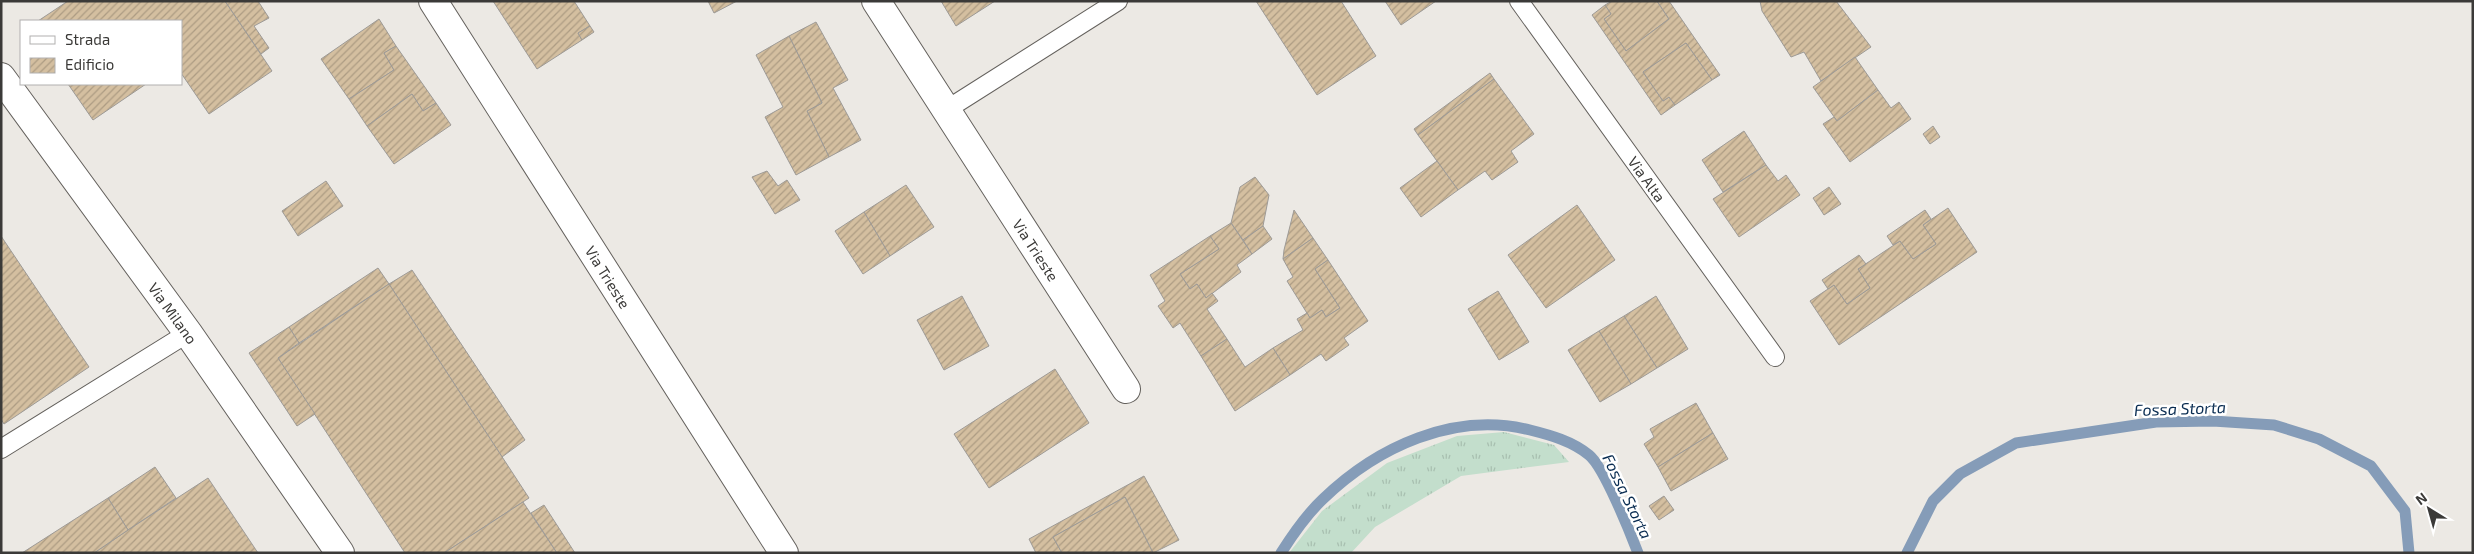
<svg xmlns="http://www.w3.org/2000/svg" width="2474" height="554" viewBox="0 0 2474 554" font-family="'Exo 2',sans-serif">
<style>
.grass{fill:url(#grass-tufts)}
.lines{fill:none;stroke-linecap:round;stroke-linejoin:round}
.stream{stroke:#859cb8;stroke-width:11}
.building{fill:url(#building-hatch);stroke:#9d9a96}
.lane-casing{stroke:#64615d;stroke-width:20}
.street-casing{stroke:#64615d;stroke-width:30}
.lane{stroke:#fff;stroke-width:18}
.street{stroke:#fff;stroke-width:28}
.labels{text-anchor:middle;dominant-baseline:central;stroke-width:5;stroke-linejoin:round;paint-order:stroke}
.street-label{font-size:15px;fill:#3b3a38;stroke:#fff}
.water-label{font-size:16px;font-style:italic;fill:#082b50;stroke:#fff}
</style>
<defs>
<pattern id="grass-tufts" width="24" height="20" patternUnits="userSpaceOnUse" patternTransform="scale(1.25)"><rect width="24" height="20" fill="#c3decc"/><path d="M3 7l-1-3M5 7V3M7 7l1-3M15 17l-1-3M17 17v-4M19 17l1-3" fill="none" stroke="#a8bfb0"/></pattern>
<pattern id="building-hatch" width="6" height="6" patternUnits="userSpaceOnUse" patternTransform="scale(1.25)"><rect width="6" height="6" fill="#d4bfa0"/><path d="M-1 1l2-2M0 6l6-6M5 7l2-2" fill="none" stroke="#ad9c83"/></pattern>
</defs>
<rect width="100%" height="100%" fill="#ece9e4"/>
<polygon class="grass" points="1504,432 1554,445 1569,462 1461,476 1375,527 1351,553 1289,553 1322,511 1387,463 1457,436"/>
<g class="lines">
<g class="stream">
<path d="M1281,553c12,-19 26,-39 42,-54 54,-52 131,-88 207,-69 20,5 42,11 59,25 15,12 41,77 49,98"/>
<polyline points="1907,553 1933,501 1960,474 2016,443 2156,422 2213,421 2274,425 2319,439 2371,466 2405,511 2409,553"/>
</g>
</g>
<g class="building">
<polygon points="68,1 225,1 272,71 209,114 181,73 181,21 38,21"/>
<polygon points="225,1 258,1 269,18 254,26 269,48 261,54"/>
<polygon points="493,1 574,1 590,26 578,33 582,40 537,69"/>
<polygon points="708,1 737,1 714,13"/>
<polygon points="941,1 995,1 956,26"/>
<polygon points="1256,1 1341,1 1376,56 1317,95"/>
<polygon points="1385,1 1436,1 1401,25"/>
<polygon points="1612,1 1657,1 1669,19 1626,51 1604,19 1611,14 1605,5"/>
<polygon points="1657,1 1669,1 1720,75 1712,80 1686,43 1643,72 1663,101 1669,97 1675,105 1661,115 1592,15 1605,5 1611,14 1604,19 1626,51 1669,19"/>
<polygon points="1760,1 1836,1 1871,47 1821,81 1804,52 1791,57 1762,11"/>
<polygon points="379,19 396,46 384,53 394,70 349,99 321,59"/>
<polygon points="816,22 848,80 833,88 861,140 829,157 807,111 822,103 789,36"/>
<polygon points="590,26 594,32 582,40 578,33"/>
<polygon points="789,36 822,103 807,111 829,157 796,175 765,117 783,107 756,55"/>
<polygon points="1686,43 1712,80 1675,105 1669,97 1663,101 1643,72"/>
<polygon points="396,46 436,103 423,111 412,94 367,126 349,99 394,70 384,53"/>
<polygon points="1855,57 1878,90 1837,121 1813,87"/>
<polygon points="1490,73 1494,79 1418,135 1414,129"/>
<polygon points="1494,79 1534,134 1511,151 1518,162 1492,180 1485,171 1458,190 1418,135"/>
<polygon points="68,84 146,84 93,120"/>
<polygon points="1878,90 1891,108 1899,102 1911,119 1850,162 1823,124 1834,117 1837,121"/>
<polygon points="412,94 423,111 436,103 451,125 394,164 367,126"/>
<polygon points="1933,126 1940,137 1930,144 1923,134"/>
<polygon points="1744,131 1766,165 1723,192 1702,160"/>
<polygon points="1437,161 1458,190 1421,217 1400,188"/>
<polygon points="1766,165 1778,181 1786,175 1800,195 1739,237 1713,199"/>
<polygon points="767,171 778,186 787,180 800,200 775,214 752,177"/>
<polygon points="1255,177 1269,195 1263,226 1243,240 1231,223 1240,187"/>
<polygon points="326,181 343,206 298,236 282,211"/>
<polygon points="906,185 934,227 890,256 864,212"/>
<polygon points="1829,187 1841,204 1824,215 1813,198"/>
<polygon points="1577,205 1615,260 1546,308 1508,255"/>
<polygon points="1948,208 1977,252 1839,345 1810,301 1834,285 1847,304 1870,288 1858,269 1900,241 1913,259 1936,244 1923,225"/>
<polygon points="1294,210 1313,238 1283,259 1284,250"/>
<polygon points="1925,210 1931,219 1923,225 1936,244 1913,259 1900,241 1893,245 1887,236"/>
<polygon points="864,212 890,256 863,274 835,231"/>
<polygon points="1231,223 1252,254 1237,265 1241,272 1206,298 1197,284 1190,289 1180,274 1219,249 1210,236"/>
<polygon points="1263,226 1272,239 1252,254 1243,240"/>
<polygon points="1,236 89,367 4,424 1,419"/>
<polygon points="1210,236 1219,249 1180,274 1190,289 1197,284 1206,298 1212,293 1218,301 1207,309 1227,339 1201,356 1180,323 1173,328 1158,306 1165,301 1150,275"/>
<polygon points="1313,238 1328,260 1315,269 1340,308 1326,317 1322,310 1310,318 1287,281 1293,277 1283,259"/>
<polygon points="1859,255 1866,264 1858,269 1870,288 1847,304 1834,285 1828,289 1822,280"/>
<polygon points="1328,260 1368,321 1344,338 1349,345 1326,361 1321,354 1290,375 1273,348 1303,330 1297,319 1307,313 1310,318 1322,310 1326,317 1340,308 1315,269"/>
<polygon points="378,268 389,284 299,343 289,327"/>
<polygon points="412,270 525,440 502,457 389,284"/>
<polygon points="389,284 529,498 444,553 405,553 278,358"/>
<polygon points="1498,291 1529,342 1499,360 1468,309"/>
<polygon points="962,296 989,346 944,370 917,320"/>
<polygon points="1656,296 1688,349 1657,368 1624,316"/>
<polygon points="1624,316 1657,368 1631,384 1599,331"/>
<polygon points="289,327 299,343 278,358 315,414 297,426 249,353"/>
<polygon points="1599,331 1631,384 1600,402 1568,350"/>
<polygon points="1227,339 1245,367 1273,348 1290,375 1235,411 1201,356"/>
<polygon points="1055,369 1089,423 989,488 954,434"/>
<polygon points="1696,403 1713,433 1658,467 1644,444 1654,437 1650,429"/>
<polygon points="1713,433 1728,459 1671,491 1658,467"/>
<polygon points="155,467 176,498 128,530 108,498"/>
<polygon points="1144,476 1179,540 1153,553 1125,497 1053,537 1062,553 1036,553 1029,539"/>
<polygon points="208,478 258,553 94,553 128,530"/>
<polygon points="1664,496 1674,510 1659,520 1649,506"/>
<polygon points="1125,497 1153,553 1062,553 1053,537"/>
<polygon points="108,498 128,530 94,553 22,553"/>
<polygon points="523,502 557,553 444,553"/>
<polygon points="544,505 575,553 557,553 531,513"/>
</g>
<g class="lines">
<g class="lane-casing">
<g id="lane">
<polyline points="1519,1 1775,357"/>
<polyline points="946,110 1118,1"/>
<polyline points="1,449 188,333"/>
</g>
</g>
<g class="street-casing">
<g id="street">
<polyline points="433,1 784,553"/>
<polyline points="876,1 1126,389"/>
<polyline points="1,77 188,333 340,553"/>
</g>
</g>
<use href="#lane" class="lane"/>
<use href="#street" class="street"/>
</g>
<g class="labels">
<g class="street-label">
<text transform="translate(1647 179) rotate(54)">Via Alta</text>
<text transform="translate(1036 250) rotate(57)">Via Trieste</text>
<text transform="translate(608 277) rotate(58)">Via Trieste</text>
<text transform="translate(173 313) rotate(54)">Via Milano</text>
</g>
<g class="water-label">
<text transform="translate(2180 408) rotate(-2)">Fossa Storta</text>
<text transform="translate(1628 496) rotate(64)">Fossa Storta</text>
</g>
</g>
<rect width="2474" height="554" fill="none" stroke="#3b3a38" stroke-width="5"/>
<rect x="20" y="20" width="162" height="65" fill="#ffffff" stroke="#b1b0af"/>
<rect x="30" y="36" width="25" height="8" fill="#ffffff" stroke="#b1b0af"/>
<text x="65" y="45" font-size="15" fill="#3b3a38">Strada</text>
<rect x="30" y="58" width="25" height="15" fill="url(#building-hatch)" stroke="#b1b0af"/>
<text x="65" y="70" font-size="15" fill="#3b3a38">Edificio</text>
<g transform="translate(2429 509) rotate(323)" stroke="#ffffff" stroke-width="4" paint-order="stroke">
<path d="M0-4L9 19L0 12L-9 19Z" fill="#3b3a38"/>
<text y="-8" font-size="14" font-weight="bold" text-anchor="middle" fill="#3b3a38">N</text>
</g>
</svg>
